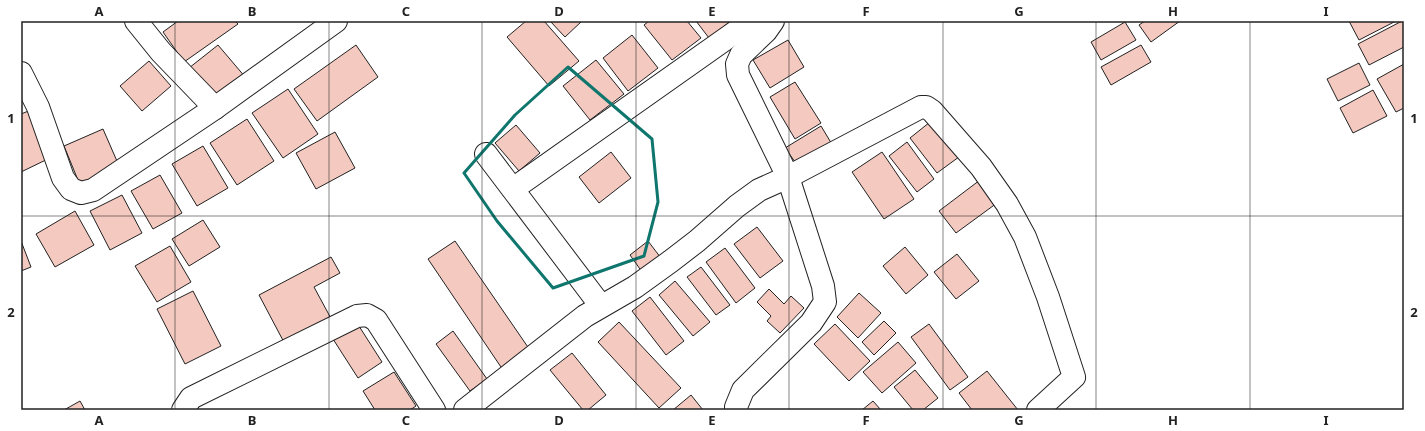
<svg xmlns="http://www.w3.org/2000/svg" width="1425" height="431" viewBox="0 0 1425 431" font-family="'Noto Sans',sans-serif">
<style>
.building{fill:#f3c9c0;stroke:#222}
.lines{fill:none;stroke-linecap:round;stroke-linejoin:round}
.minor-casing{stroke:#222;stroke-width:24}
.minor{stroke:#fff;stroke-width:22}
.marked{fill:none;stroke:#0f766e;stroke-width:3;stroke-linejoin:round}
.grid{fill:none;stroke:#222;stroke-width:1;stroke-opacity:0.55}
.neatline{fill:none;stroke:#222;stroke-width:1.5}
.grid-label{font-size:13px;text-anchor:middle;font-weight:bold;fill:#222}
</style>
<rect width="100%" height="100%" fill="#fff"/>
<g class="building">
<polygon points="178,21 235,21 238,24 184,62 163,32"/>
<polygon points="526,21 544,21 579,61 549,86 507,37"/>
<polygon points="550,21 582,21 565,37"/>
<polygon points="649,21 687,21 701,38 672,60 644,25"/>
<polygon points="696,21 731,21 709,38"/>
<polygon points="1145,21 1180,21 1151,42 1139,25"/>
<polygon points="1349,21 1396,21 1359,40"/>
<polygon points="1402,21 1404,21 1404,47 1369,65 1358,44"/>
<polygon points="1125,22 1136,40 1101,60 1091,42"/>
<polygon points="632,35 658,68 628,91 603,58"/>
<polygon points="788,40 804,67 770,88 753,60"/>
<polygon points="218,45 246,78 217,101 189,68"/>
<polygon points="356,45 378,77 317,121 294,89"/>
<polygon points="1141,45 1151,62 1111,85 1101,67"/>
<polygon points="596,60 624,94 590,120 563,86"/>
<polygon points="149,61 171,86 142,111 120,86"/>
<polygon points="1359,63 1370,85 1338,101 1327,79"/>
<polygon points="1404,64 1404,108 1396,112 1377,79"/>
<polygon points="795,82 821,123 795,139 770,97"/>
<polygon points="288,89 318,134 283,158 252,113"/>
<polygon points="1373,90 1387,116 1353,133 1340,108"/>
<polygon points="31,110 54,156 21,172 21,114"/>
<polygon points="935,118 963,154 937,173 910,138"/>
<polygon points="247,119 274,161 237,185 210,143"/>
<polygon points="516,125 540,153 519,171 495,143"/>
<polygon points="821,126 833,146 798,166 785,148"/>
<polygon points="103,129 120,168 80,185 64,146"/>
<polygon points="335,132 355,168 316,189 296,153"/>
<polygon points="907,142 934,179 917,192 889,156"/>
<polygon points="203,146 228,188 197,206 172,164"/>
<polygon points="611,152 631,178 599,203 579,177"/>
<polygon points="882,152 914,199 884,219 852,172"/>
<polygon points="160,175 182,213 153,229 131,191"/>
<polygon points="980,180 997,203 956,233 939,211"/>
<polygon points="122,195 142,233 110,250 90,211"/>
<polygon points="75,211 94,245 55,267 36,234"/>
<polygon points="203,220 220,247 189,266 172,239"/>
<polygon points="757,227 783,261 760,278 734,244"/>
<polygon points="21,241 31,267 21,271"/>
<polygon points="455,241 532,353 505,373 428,259"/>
<polygon points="648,241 664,262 645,276 630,255"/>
<polygon points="170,246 191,282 157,302 135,266"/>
<polygon points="905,247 928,275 906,294 883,266"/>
<polygon points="725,248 755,288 736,303 706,262"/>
<polygon points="957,254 979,281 956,299 934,272"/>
<polygon points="331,257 340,273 314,287 334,324 287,348 259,295"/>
<polygon points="701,267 730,305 716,315 687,277"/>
<polygon points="675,281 710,322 693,336 659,295"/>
<polygon points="769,289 784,304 791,296 804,308 780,333 767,321 771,316 757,302"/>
<polygon points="193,291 221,346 185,364 157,309"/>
<polygon points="859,293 881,313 858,338 837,317"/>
<polygon points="650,297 684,341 666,355 632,311"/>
<polygon points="884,321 896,333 874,355 862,342"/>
<polygon points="619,322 681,388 659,408 598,342"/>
<polygon points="357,323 382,362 358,378 333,339"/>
<polygon points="835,324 870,361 849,381 814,344"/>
<polygon points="929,324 968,377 950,390 911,337"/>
<polygon points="453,331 487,379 470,391 436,344"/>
<polygon points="898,342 916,363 882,393 863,372"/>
<polygon points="572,353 606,395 588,410 583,410 550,370"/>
<polygon points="915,370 938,398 923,410 913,410 894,387"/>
<polygon points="987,371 1018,410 972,410 959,393"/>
<polygon points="394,372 416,406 410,410 375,410 363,391"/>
<polygon points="691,395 703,410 673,410"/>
<polygon points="80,401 85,410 64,410"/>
<polygon points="873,401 881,410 862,410"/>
</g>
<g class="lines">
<g class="minor-casing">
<g id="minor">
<polyline points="136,21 161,52 215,108"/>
<polyline points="21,73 38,107 63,178 71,189 81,193 93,190 215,108 336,21"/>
<polyline points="486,154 601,306"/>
<polyline points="513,189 751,21"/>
<polyline points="183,410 191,398 357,316 367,315 376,320 434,410"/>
<polyline points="465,410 585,316 635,287 671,261 697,241 737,206 759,190 788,177 921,107 926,107 932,111 981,167 1007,204 1025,237 1048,297 1074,377 1038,410"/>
<polyline points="736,410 736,407 743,390 811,323 825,302 823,286 788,177 738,75 737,64 741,55 766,31 773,21"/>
</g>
</g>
<use href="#minor" class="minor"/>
</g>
<path class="marked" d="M568,67l84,72 6,63 -14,54 -91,32 -56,-67 -33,-48 51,-58z"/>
<path class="grid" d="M175,21v389M329,21v389M482,21v389M636,21v389M789,21v389M943,21v389M1096,21v389M1250,21v389M21,216h1383"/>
<rect width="1425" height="431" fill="none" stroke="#ffffff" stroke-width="44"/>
<rect x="22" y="22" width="1381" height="387" class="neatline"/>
<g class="grid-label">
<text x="99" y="16">A</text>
<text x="252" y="16">B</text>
<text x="406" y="16">C</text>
<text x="559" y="16">D</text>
<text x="712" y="16">E</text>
<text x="866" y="16">F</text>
<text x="1019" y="16">G</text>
<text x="1173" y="16">H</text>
<text x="1326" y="16">I</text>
<text x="11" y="123">1</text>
<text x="1414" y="123">1</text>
<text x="11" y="317">2</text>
<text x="1414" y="317">2</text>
<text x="99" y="425">A</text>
<text x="252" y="425">B</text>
<text x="406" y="425">C</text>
<text x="559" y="425">D</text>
<text x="712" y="425">E</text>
<text x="866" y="425">F</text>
<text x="1019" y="425">G</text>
<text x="1173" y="425">H</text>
<text x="1326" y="425">I</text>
</g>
</svg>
